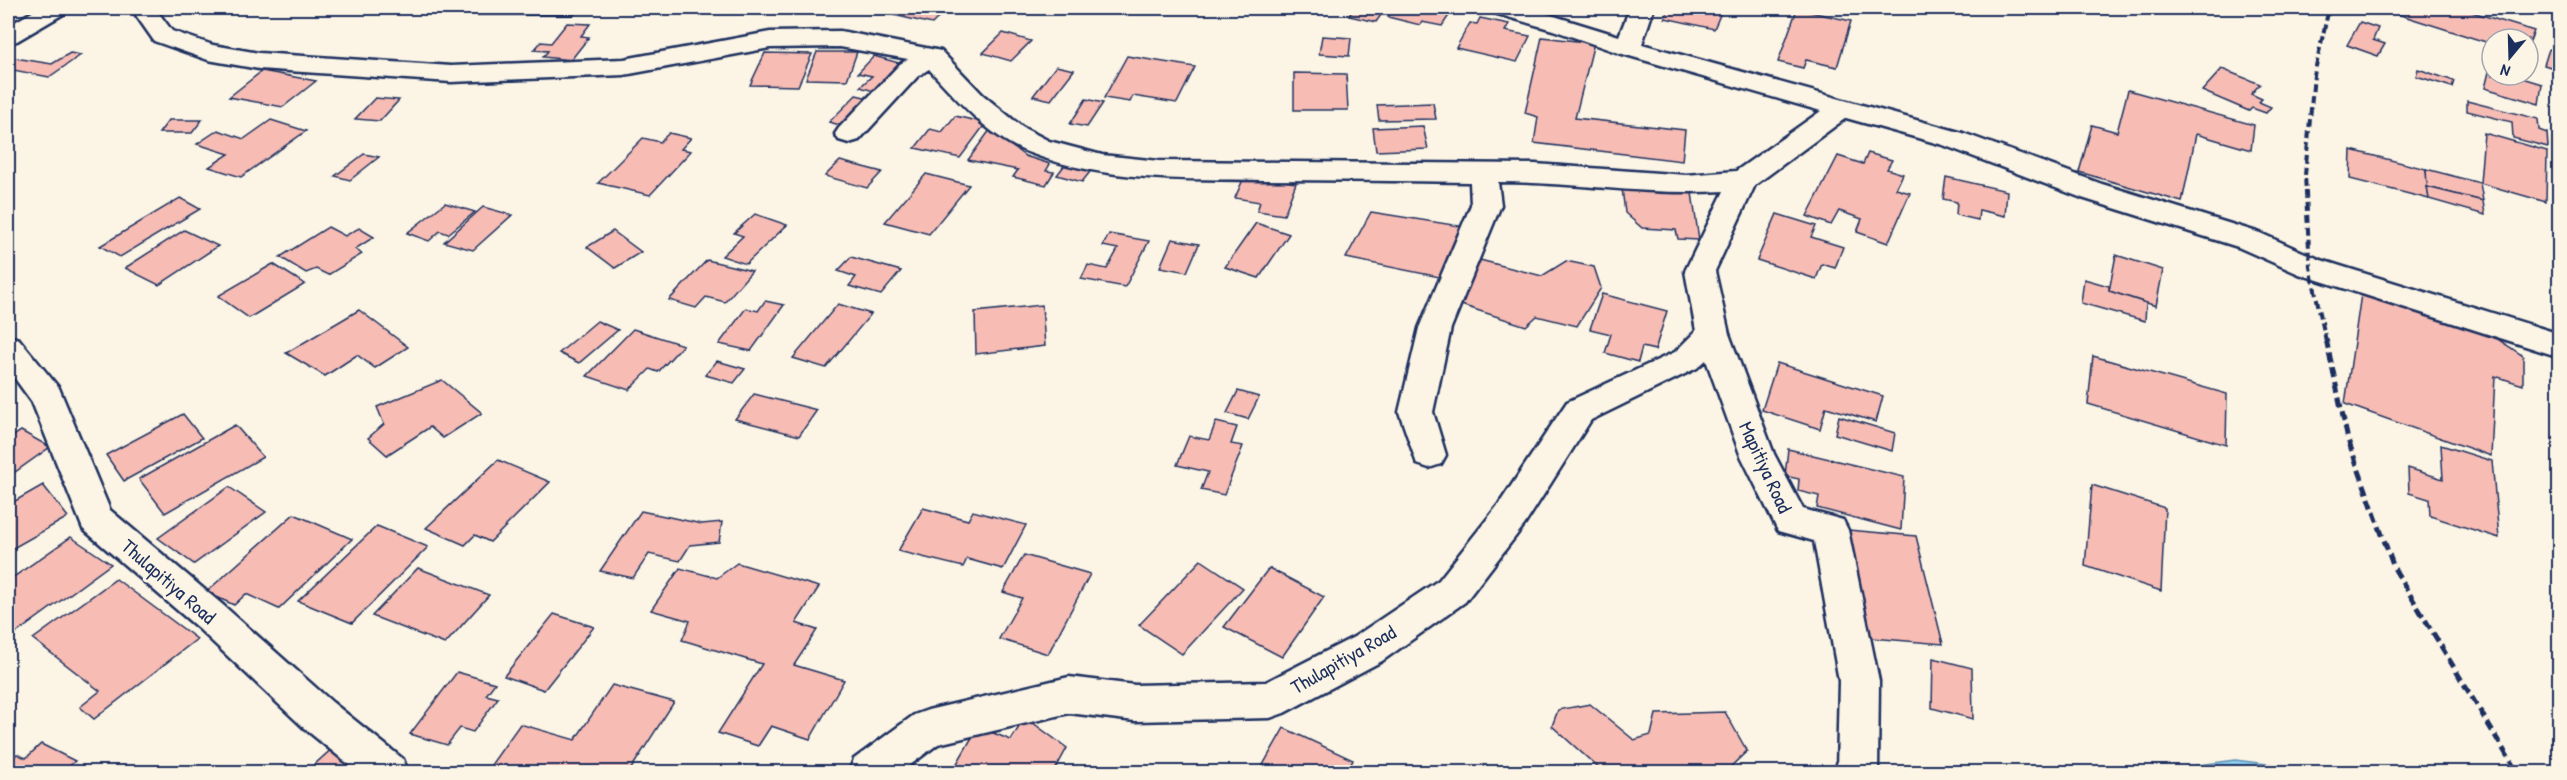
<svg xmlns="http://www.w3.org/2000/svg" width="2567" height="780" viewBox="0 0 2567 780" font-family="'Patrick Hand',sans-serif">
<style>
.water{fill:#8dcfef;stroke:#5f8fb5;stroke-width:1.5}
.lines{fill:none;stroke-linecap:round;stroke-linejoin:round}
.shore{stroke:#496f98;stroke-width:1.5}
.building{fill:#f7bcb4;stroke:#1b2f5e;stroke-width:1.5}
.minor-casing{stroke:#1b2f5e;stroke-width:5}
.minor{fill:#fcf5e5;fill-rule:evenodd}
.rail-far1{stroke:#1b2f5e;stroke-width:4;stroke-dasharray:8 4;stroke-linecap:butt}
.rail{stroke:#1b2f5e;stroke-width:5;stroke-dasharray:10 5;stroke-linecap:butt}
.labels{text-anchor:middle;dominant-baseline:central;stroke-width:6;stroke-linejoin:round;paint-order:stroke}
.street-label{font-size:20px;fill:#1b2f5e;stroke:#fcf5e5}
</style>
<rect width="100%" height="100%" fill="#fcf5e5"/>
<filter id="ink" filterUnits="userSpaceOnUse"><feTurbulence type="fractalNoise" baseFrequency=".0167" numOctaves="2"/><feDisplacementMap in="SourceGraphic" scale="12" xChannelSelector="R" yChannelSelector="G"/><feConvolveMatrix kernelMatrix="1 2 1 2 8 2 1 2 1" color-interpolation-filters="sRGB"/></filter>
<g filter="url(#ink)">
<polygon class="water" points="2235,760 2332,772 2149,772"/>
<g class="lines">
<polyline class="shore" points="2189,772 2235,766 2287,772"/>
</g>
<g class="building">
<polygon points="315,8 393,8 389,12 337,9 325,12"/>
<polygon points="480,8 579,8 574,15 475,15"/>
<polygon points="689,8 736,8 722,14 708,11 696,15 687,9"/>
<polygon points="902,8 948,8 932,24 894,15"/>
<polygon points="1337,8 1386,8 1376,22 1349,16 1352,11"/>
<polygon points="1395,8 1454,8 1442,26 1422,22 1420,25 1388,17"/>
<polygon points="1669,8 1723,8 1714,29 1665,18"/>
<polygon points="2390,8 2459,8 2534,31 2528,46 2528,39 2492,39 2492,44 2388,11"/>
<polygon points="1797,9 1851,21 1837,67 1806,60 1803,68 1778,62"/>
<polygon points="1480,18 1509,24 1505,31 1530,36 1517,62 1456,48 1470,23 1477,24"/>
<polygon points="2360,22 2378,28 2373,40 2385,44 2378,56 2347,45"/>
<polygon points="567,23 590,24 581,36 589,37 571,60 543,57 548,51 534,50 541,42 551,43"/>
<polygon points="1003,33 1031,41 1011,61 983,53"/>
<polygon points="1322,36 1351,38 1349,56 1319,54"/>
<polygon points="1542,37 1594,43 1575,118 1685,130 1682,161 1534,143 1538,117 1525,113"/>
<polygon points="2549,49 2560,52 2560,70 2544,65"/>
<polygon points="817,52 857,52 847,80 806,79"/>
<polygon points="70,53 81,55 49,77 8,69 8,63 15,58 52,64"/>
<polygon points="765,53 812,54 798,86 750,85"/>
<polygon points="874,56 906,65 877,92 860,87 872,76 858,73"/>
<polygon points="1127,56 1195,67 1177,103 1133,96 1130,102 1104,98"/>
<polygon points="1056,66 1074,70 1051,100 1033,96"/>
<polygon points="2490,68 2492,75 2512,75 2542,84 2539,104 2485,88"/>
<polygon points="2222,69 2260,84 2251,94 2262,99 2259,102 2271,107 2266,113 2252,108 2249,111 2202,91"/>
<polygon points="2418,69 2454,81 2452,87 2416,76"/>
<polygon points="262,71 316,81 283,107 229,97"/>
<polygon points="1294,73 1346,74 1348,110 1294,110"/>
<polygon points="2128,90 2254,125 2251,150 2196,134 2182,202 2079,172 2092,125 2117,132"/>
<polygon points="856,95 873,99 847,127 829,122"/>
<polygon points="375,98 399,100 380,121 355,119"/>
<polygon points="1086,99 1103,103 1087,127 1070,124"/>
<polygon points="2467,101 2538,119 2539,130 2547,133 2548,147 2513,138 2512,122 2467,111"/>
<polygon points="1433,103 1436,119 1379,120 1377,105"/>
<polygon points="955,116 986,123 960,158 915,148 930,129 942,132"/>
<polygon points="169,120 202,120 192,133 159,133"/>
<polygon points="271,120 306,131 241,177 209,167 229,154 197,144 218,130 244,139"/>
<polygon points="1423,126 1428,149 1376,151 1373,128"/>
<polygon points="990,130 1025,156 1050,164 1046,171 1054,172 1046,185 1013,177 1018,170 968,160"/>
<polygon points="669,133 691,138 681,149 691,151 650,195 598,183 643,138 660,142"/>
<polygon points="2484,133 2547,151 2546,202 2480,183"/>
<polygon points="2351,150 2426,169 2429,199 2350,179"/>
<polygon points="1868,153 1892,160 1887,169 1903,174 1896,189 1910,193 1888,243 1857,232 1862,219 1839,211 1831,225 1807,216 1838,156 1863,164"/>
<polygon points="364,154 379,157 350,180 335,176"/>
<polygon points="1070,158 1093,168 1082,182 1057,175"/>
<polygon points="840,161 882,172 867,188 825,176"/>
<polygon points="2426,169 2480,183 2483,201 2427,187"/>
<polygon points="926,174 969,185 929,234 885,222"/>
<polygon points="1245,175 1296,183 1284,215 1257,211 1260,202 1235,198"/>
<polygon points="1946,177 2007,191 2005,216 1979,210 1978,220 1956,215 1957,202 1943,199"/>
<polygon points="2427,187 2483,201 2485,215 2429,199"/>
<polygon points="1622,188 1692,193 1699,240 1678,239 1676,230 1642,228 1625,213"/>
<polygon points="180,198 200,209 120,257 100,246"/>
<polygon points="445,203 475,212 448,234 440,231 429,241 407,233"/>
<polygon points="483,207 512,215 473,250 444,242"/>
<polygon points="1371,212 1466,227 1449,279 1346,258"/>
<polygon points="755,214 787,225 746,264 722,256 743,236 734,233"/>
<polygon points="1777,214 1816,226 1811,237 1843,247 1835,268 1822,264 1816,279 1757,260"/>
<polygon points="1256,223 1289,234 1259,278 1225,267"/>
<polygon points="328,227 345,236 359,228 374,237 355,249 362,254 328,275 316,269 306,273 280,257"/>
<polygon points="184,230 218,246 159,285 125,268"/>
<polygon points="613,231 641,252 615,268 587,247"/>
<polygon points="1109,234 1149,241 1125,287 1081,279 1088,265 1107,269 1118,249 1103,246"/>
<polygon points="1172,239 1199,244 1187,272 1160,267"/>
<polygon points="2116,255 2163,270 2156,306 2109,291"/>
<polygon points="851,257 901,271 881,295 849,286 856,277 838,271"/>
<polygon points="707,260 752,271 725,302 706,297 696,308 669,300"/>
<polygon points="1480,260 1542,276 1566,261 1594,267 1601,288 1577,326 1537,316 1526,326 1458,304"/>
<polygon points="273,264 305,284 249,318 218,296"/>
<polygon points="2084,279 2109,286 2109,291 2146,303 2145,321 2081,303"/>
<polygon points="1602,294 1667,311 1655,350 1642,347 1638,362 1605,353 1611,334 1590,329"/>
<polygon points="2361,294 2496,338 2523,356 2523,385 2495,376 2491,456 2345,404"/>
<polygon points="765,301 784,305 751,351 719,344 746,308 758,311"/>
<polygon points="838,304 871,314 826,368 793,358"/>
<polygon points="1042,305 1045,346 976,354 975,312"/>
<polygon points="359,310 408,347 375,368 357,355 325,376 286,353"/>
<polygon points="597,321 618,330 579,363 559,353"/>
<polygon points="633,329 683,345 658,372 650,369 629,390 587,376"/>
<polygon points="2093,356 2227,394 2226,445 2088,404"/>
<polygon points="717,361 745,369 734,383 705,375"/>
<polygon points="1777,363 1883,396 1876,422 1826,407 1820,429 1762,410"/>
<polygon points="442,380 482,413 443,438 430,427 387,455 368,438 384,424 377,407"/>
<polygon points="1238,391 1259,397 1248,419 1227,413"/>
<polygon points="754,394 817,410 799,436 735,419"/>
<polygon points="183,414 202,438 124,481 106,455"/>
<polygon points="1839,416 1895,433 1892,451 1835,434"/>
<polygon points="1216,422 1237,427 1231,444 1243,446 1224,495 1201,490 1208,472 1177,465 1189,436 1209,440"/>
<polygon points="235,425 263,457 165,513 139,479"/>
<polygon points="21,431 50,447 8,477 8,440"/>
<polygon points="2441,445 2492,461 2499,538 2430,516 2429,499 2409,493 2408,468 2443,479"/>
<polygon points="1788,449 1904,477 1901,530 1817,508 1819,496 1798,491 1799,479 1785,476"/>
<polygon points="498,460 550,482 490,542 475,535 465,545 426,528"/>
<polygon points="43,485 68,517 8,551 8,505"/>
<polygon points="2092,485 2165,508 2161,591 2085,566"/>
<polygon points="229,487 266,512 194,564 158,538"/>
<polygon points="923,508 968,520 973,511 1026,525 1003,569 967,559 963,567 898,551"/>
<polygon points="641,511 702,524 722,522 719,542 690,545 680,561 649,554 633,578 600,571"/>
<polygon points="294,514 352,539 279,609 246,594 234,605 206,592"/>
<polygon points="377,526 428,547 352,623 298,601"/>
<polygon points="1848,530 1916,536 1943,644 1871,638"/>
<polygon points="71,537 111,564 8,639 8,581"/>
<polygon points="1024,555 1090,574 1048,654 999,639 1022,598 1003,592"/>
<polygon points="1201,560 1243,588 1182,654 1139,625"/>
<polygon points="737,563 819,587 796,623 817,630 794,665 844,680 810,739 771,726 758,746 718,733 762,664 682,640 690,621 651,610 680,568 717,578"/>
<polygon points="418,568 489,595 445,644 372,616"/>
<polygon points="1269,568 1324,597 1282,657 1224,627"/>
<polygon points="116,579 197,639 94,719 80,707 100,691 33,639"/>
<polygon points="554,614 594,627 544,690 504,676"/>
<polygon points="1933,658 1972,668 1973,719 1932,708"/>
<polygon points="457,672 495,683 486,695 498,698 473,732 460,728 447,745 410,734"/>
<polygon points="612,685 674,702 629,772 486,772 520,724 575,740"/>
<polygon points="1590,704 1634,740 1651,735 1656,714 1725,712 1747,751 1725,772 1603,772 1552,726 1558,710"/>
<polygon points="1025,717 1067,748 1054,772 952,772 978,727 1011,740"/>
<polygon points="1284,728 1353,760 1347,772 1259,772"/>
<polygon points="41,744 75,761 64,771 66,772 8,772 8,762 17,754 26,758"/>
<polygon points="334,747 374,772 306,772"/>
</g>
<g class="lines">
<g class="minor-casing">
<g id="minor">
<polygon points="39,8 68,8 65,13 17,41 8,44 8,26"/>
<path d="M131,8h24l17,23 41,14 46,8 192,13 173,-7 146,-27 70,-1 101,20 42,44 39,32 27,14 53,14 57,6 376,3 151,11 50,-4 85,-60 -202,-58 -66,-23 -59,-17 -3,-5h37l91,28 11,-28h24l-12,36 321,89 139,51 158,49 61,27 239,74v23l-261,-83 -61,-27 -156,-49 -139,-53 -97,-27 -91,67 -40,86 14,63 45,120 29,55 40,11 5,10 31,151 -1,91h-41l2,-91 -25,-140 -36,-10 -38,-77 -34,-94 -9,8 -106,52 -66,104 -60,78 -83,59 -98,52 -14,5 -135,3 -66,-8 -131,31 -37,28h-52l5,-13 60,-44 14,-5 141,-33 66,8 131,-3 88,-45 85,-57 60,-76 68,-102 108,-50 21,-21 -11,-60 39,-80c-75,5 -151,-9 -226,-9l3,23 -50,123 -18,84 13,43 -5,9 -12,4 -12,-4 -18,-52 20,-84 52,-123 -1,-23c-69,-1 -137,-2 -206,-2 -79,-1 -159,2 -234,-27 -41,-15 -72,-53 -101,-84l-11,7 -59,64 -10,3 -10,-3 -4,-6 4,-6 61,-64 8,-5 -68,-12 -70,1 -146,27 -173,7 -192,-13 -51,-9 -54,-19z"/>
<polygon points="8,335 19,339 59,388 110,510 224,606 332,702 403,759 408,772 358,772 304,728 198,628 83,529 32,402 8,369"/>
</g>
</g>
<use href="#minor" class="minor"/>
<polyline class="rail-far1" points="2326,341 2310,267 2305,175 2314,75 2329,8"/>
<polyline class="rail" points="2326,339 2348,440 2394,568 2517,772"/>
</g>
</g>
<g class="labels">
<g class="street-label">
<text transform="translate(1766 467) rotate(65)">Mapitiya Road</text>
<text transform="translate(169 581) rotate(41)">Thulapitiya Road</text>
<text transform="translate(1343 659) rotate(-30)">Thulapitiya Road</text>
</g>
</g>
<rect width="2567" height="780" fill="none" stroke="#fcf5e5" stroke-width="30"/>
<rect x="15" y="15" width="2537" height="750" fill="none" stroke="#1b2f5e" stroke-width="2" filter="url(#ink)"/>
<g transform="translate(2510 57) rotate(199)"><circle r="28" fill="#fcf5e5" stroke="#a2a6af" stroke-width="1.5"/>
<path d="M0-4.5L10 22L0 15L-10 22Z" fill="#1b2f5e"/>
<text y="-9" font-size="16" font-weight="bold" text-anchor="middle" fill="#1b2f5e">N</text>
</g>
</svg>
